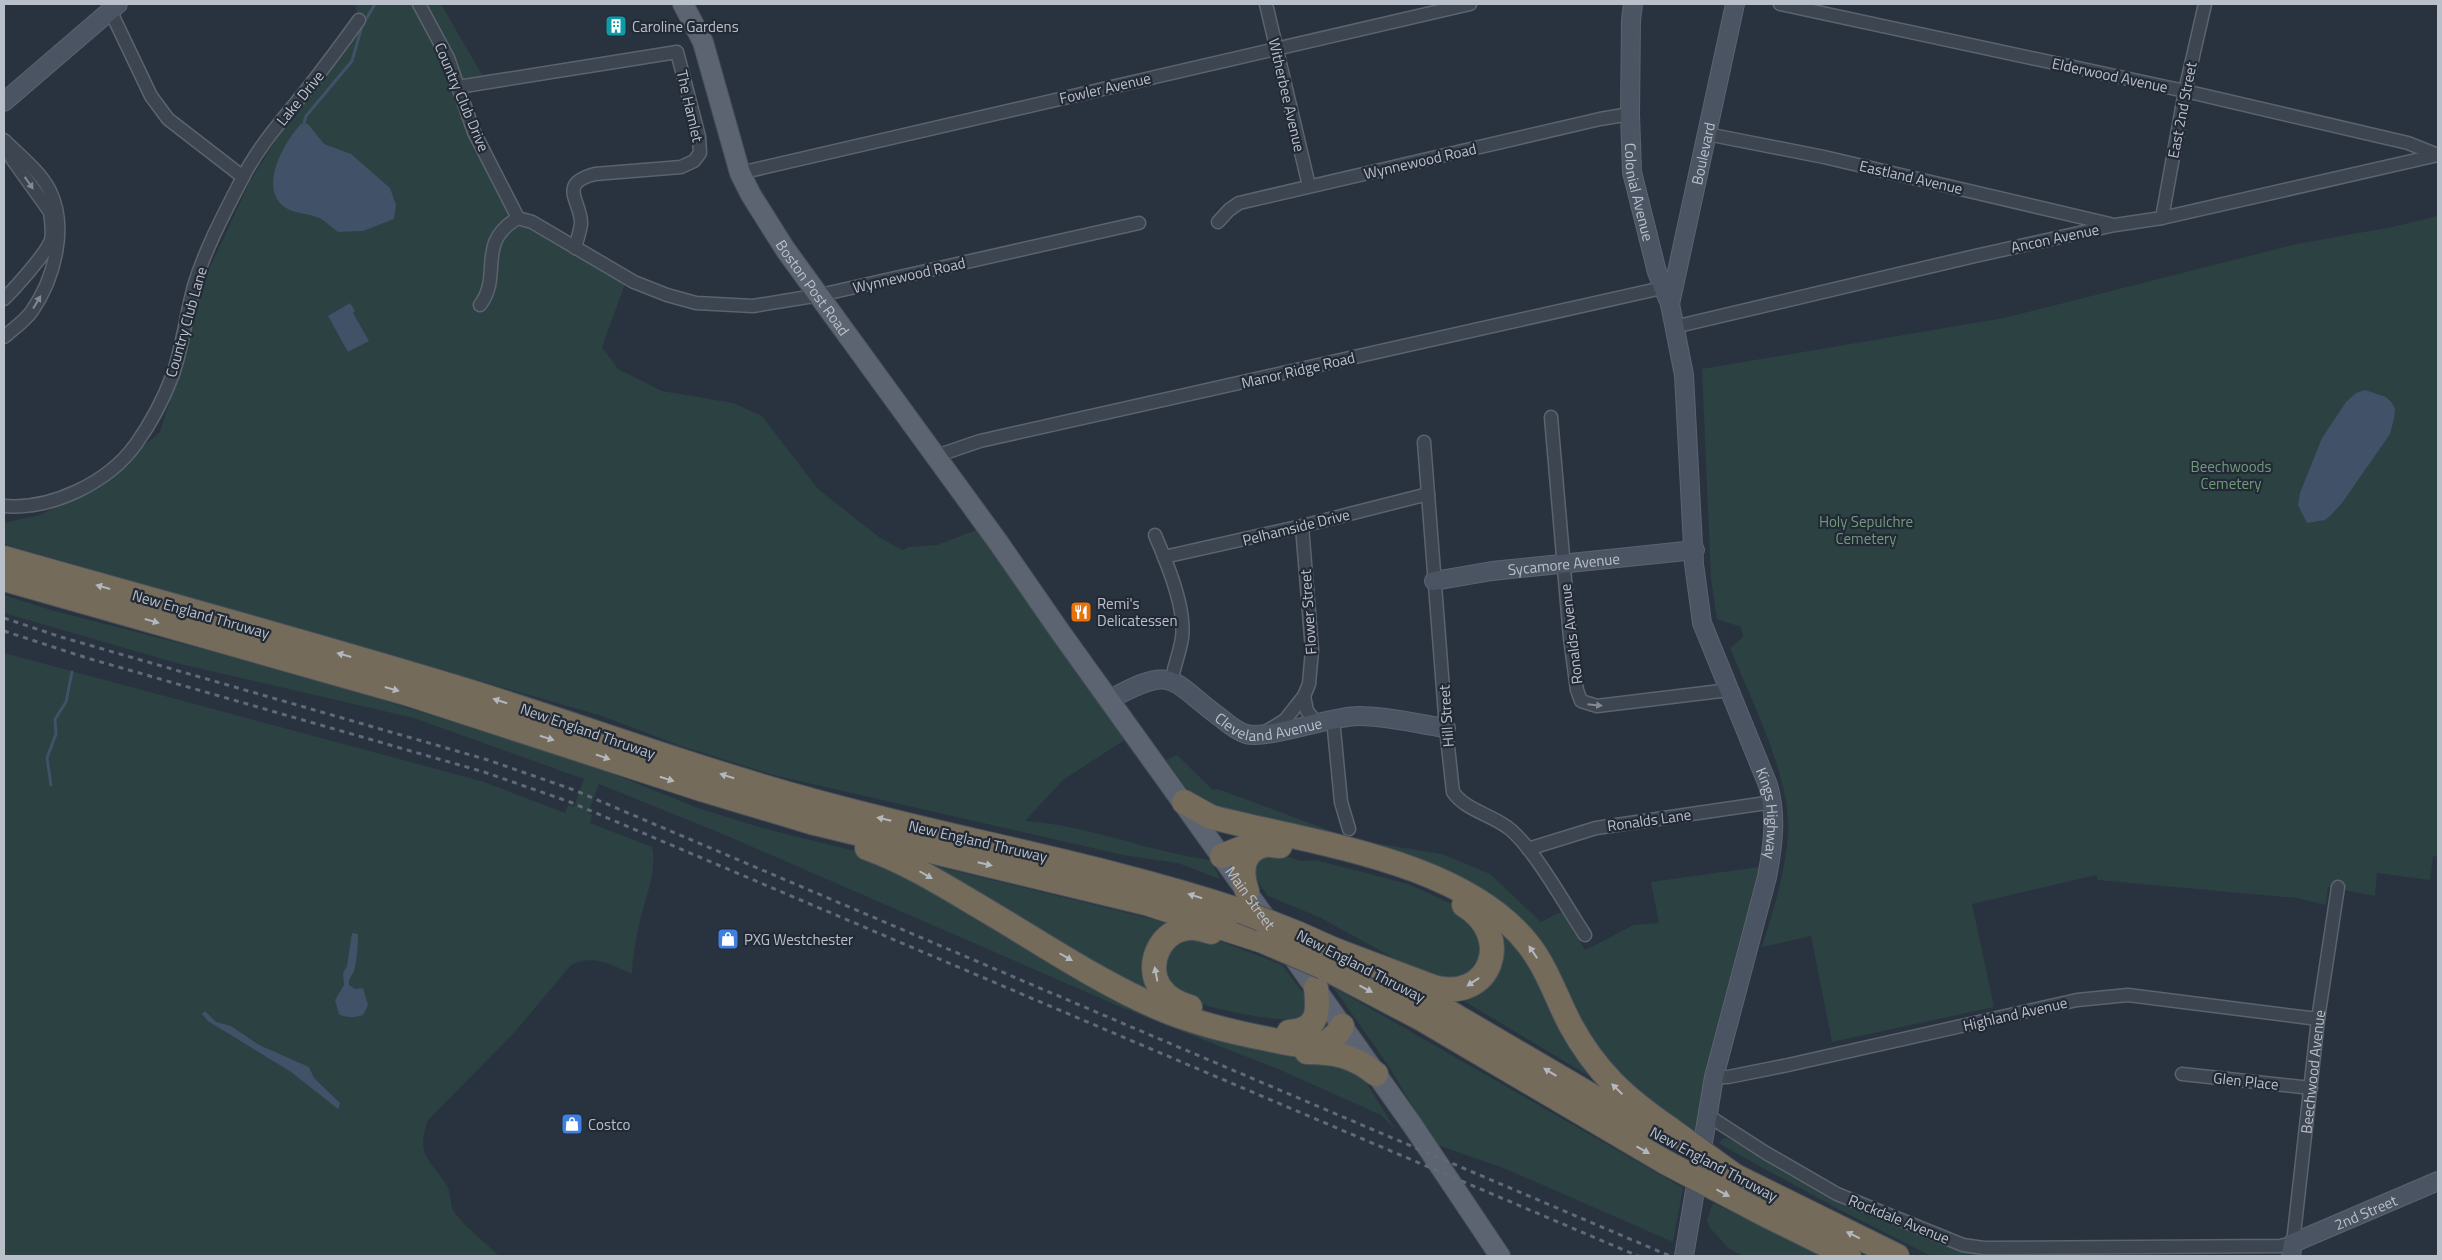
<svg xmlns="http://www.w3.org/2000/svg" width="2442" height="1260" viewBox="0 0 2442 1260" font-family="'Titillium Web',sans-serif">
<style>
.green{fill:#2c4142}
.water{fill:#405168}
.lines{fill:none;stroke-linecap:round;stroke-linejoin:round}
.stream{stroke:#405168;stroke-width:3}
.street-casing{stroke:#5b636d;stroke-width:15}
.secondary-casing{stroke:#5b636d;stroke-width:20}
.primary-casing{stroke:#474e59;stroke-width:22}
.highway-casing{stroke:#48505b;stroke-width:26}
.street{stroke:#3d4550;stroke-width:12}
.secondary{stroke:#4b5463;stroke-width:18}
.primary{stroke:#5b6470;stroke-width:20}
.highway{stroke:#756b5b;stroke-width:24}
.rail{stroke:#5f6977;stroke-width:3;stroke-dasharray:5 5;stroke-linecap:butt}
.highway-bridge-casing{stroke:#48505b;stroke-width:26;stroke-linecap:butt}
.highway-bridge{stroke:#756b5b;stroke-width:24}
.oneway{fill:#828993}
.oneway2{fill:#b3b8bf}
.labels{text-anchor:middle;dominant-baseline:central;stroke-width:4.5;stroke-linejoin:round;paint-order:stroke}
.poi-label{font-size:15px;fill:#bac0ca;stroke:#222a36;text-anchor:start}
.street-label{font-size:15px;fill:#bac0ca;stroke:#222a36}
.park-label{font-size:15px;fill:#73997c;stroke:#222a36}
</style>
<rect width="100%" height="100%" fill="#293340"/>
<g class="green">
<path d="M355,4h86l44,76 -31,8 65,133 108,58 -25,68 16,22 44,22 71,12 29,13 56,73 62,49 23,12 5,-3 29,-2 47,-18 145,210 -66,43 -38,41c64,4 123,31 186,39l9,19 -42,-16 -55,-8 -346,-79 -99,-31 -76,-29 -598,-172v-21l36,-8 53,-26 67,-57 23,-72 17,-71 50,-108 45,-71 65,-82z"/>
<path d="M2438,216v641l-5,-1 -3,24 -53,-7 -2,23 -47,-9 -2,18 -29,-7 -199,-18 -2,-5 -124,29 22,103 -162,35 -21,-106 -49,11c11,-36 23,-73 26,-111 4,-57 -36,-134 -58,-188l13,-11 -2,-10 -24,-8 -6,-41 -9,-209 302,-51 293,-74 95,-17z"/>
<path d="M4,595l47,15 240,62 295,91 112,45 68,21 97,24 365,188 67,17 31,-1 32,12 37,60 -14,-14 -103,-46 -155,-61 -405,-176 -119,-48 -11,29 4,2 -2,8 62,24c5,25 -6,49 -12,73 -3,14 -8,39 -8,54 -22,-10 -38,-20 -61,-9l-58,69 -85,86c-13,37 3,39 19,66 5,8 2,20 7,26 12,16 31,30 45,44h-495v-603l477,128 84,32 3,-8 6,2 10,-28 -170,-61 -234,-54 -176,-51z"/>
<polygon points="1177,755 1213,790 1218,789 1355,840 1442,854 1490,874 1541,922 1558,913 1563,913 1585,950 1634,925 1659,923 1651,882 1766,866 1696,1131 1679,1121 1605,1068 1511,912 1200,807 1166,760"/>
<polygon points="1271,851 1301,861 1316,860 1408,884 1452,904 1475,919 1483,943 1481,964 1468,978 1450,983 1412,968 1319,917 1268,896 1249,869"/>
<polygon points="923,863 1173,924 1157,1001"/>
<polygon points="1496,928 1537,963 1594,1079 1459,998"/>
<path d="M1194,936l21,3 67,26 28,37 -7,16c-18,7 -106,-11 -123,-23 -6,-4 -11,-16 -16,-22l3,-21 8,-12z"/>
<polygon points="1333,987 1683,1188 1673,1242 1506,1169 1435,1144 1390,1068"/>
<path d="M1723,1138c12,1 19,11 32,12l182,91 91,15h-97l-89,-45 -110,-60 -13,-8z"/>
<polygon points="1713,1203 1825,1256 1744,1256 1728,1248 1710,1228 1707,1220"/>
</g>
<g class="water">
<path d="M301,124h7l16,20 27,10 39,34 6,17 -2,14 -31,12 -25,1c-6,-4 -12,-11 -19,-14 -10,-5 -23,-4 -33,-10 -29,-19 -2,-66 15,-84z"/>
<polygon points="350,303 355,311 353,313 369,341 348,352 328,316"/>
<polygon points="2365,390 2386,397 2392,403 2395,409 2394,419 2390,434 2342,503 2330,516 2325,520 2307,523 2298,505 2300,493 2322,438 2346,402 2356,393"/>
<path d="M352,933l6,1c0,12 -1,26 -4,37 -2,5 -6,8 -5,14l6,4 8,-1 5,17 -5,10c-8,3 -17,3 -24,-1l-4,-14 9,-15 -1,-12 4,-7z"/>
<polygon points="205,1011 216,1022 231,1026 259,1045 309,1067 314,1078 340,1103 338,1109 291,1072 208,1021 202,1014"/>
</g>
<g class="lines">
<g class="stream">
<polyline points="304,123 306,116 352,61 362,26 375,4"/>
<polyline points="51,785 47,758 56,734 55,719 66,702 72,672"/>
</g>
<g class="street-casing">
<g id="street">
<polyline points="419,4 448,58 474,132 518,218"/>
<polyline points="1266,4 1309,186"/>
<polyline points="1780,4 2185,91 2408,143 2438,155"/>
<polyline points="110,10 151,96 168,119 243,177"/>
<path d="M458,87l219,-35 22,85 1,16 -6,8 -13,6 -86,7c-39,10 -13,28 -14,50 -1,8 -4,16 -6,24"/>
<polyline points="1707,134 1824,157 2110,224"/>
<path d="M4,140c15,15 36,31 46,51 18,37 4,88 -18,120 -7,10 -19,18 -28,26"/>
<polyline points="740,173 1470,4"/>
<polyline points="518,218 532,222 634,282 667,295 696,303 753,306 820,295 1139,223"/>
<polyline points="2162,218 2185,91 2205,4"/>
<polyline points="1218,222 1229,210 1239,203 1600,119 1630,114"/>
<path d="M4,299c11,-11 42,-45 47,-59 2,-8 0,-19 -1,-28l-38,-53 -6,-15"/>
<path d="M480,305c23,-30 -5,-62 38,-87"/>
<polyline points="1674,327 1975,256 2115,225 2162,218 2438,155"/>
<polyline points="1551,417 1570,638 1577,690 1581,701 1597,706 1729,690"/>
<path d="M1424,442l22,286 7,64c13,19 41,23 58,38 26,23 54,75 74,105"/>
<polyline points="937,459 939,455 980,441 1662,288"/>
<path d="M4,506c47,4 104,-23 132,-62 15,-21 28,-46 37,-70 10,-29 13,-59 21,-88 11,-37 31,-74 48,-107 16,-32 40,-59 62,-86 19,-24 37,-48 55,-73"/>
<path d="M1155,535c12,28 31,73 27,103 -2,14 -8,28 -10,41"/>
<polyline points="1164,557 1302,526 1428,494"/>
<polyline points="1304,696 1307,711 1316,722"/>
<polyline points="1333,719 1341,802 1349,829"/>
<polyline points="1267,731 1285,720 1304,696 1309,684 1312,650 1302,526"/>
<polyline points="1528,849 1596,828 1773,802"/>
<polyline points="2182,1074 2311,1088"/>
<polyline points="1714,1077 1728,1077 1788,1065 2077,1000 2128,995 2318,1019"/>
<path id="s1" d="M1707,1115l59,38 71,41 126,51 21,3 296,-2 13,-3 25,-224 20,-132"/>
</g>
</g>
<g class="secondary-casing">
<g id="secondary">
<path id="s2" d="M1633,4l-2,16 -1,94 2,58 25,100 13,32 14,71 10,189 8,59 66,162c9,30 5,61 -1,92l-53,200 -30,179"/>
<polyline points="4,102 118,4"/>
<path id="s3" d="M1670,304l65,-300"/>
<path id="s4" d="M1434,581l58,-10 203,-21"/>
<path id="s5" d="M1109,700c66,-37 60,-20 112,18 7,6 16,13 25,16 22,6 84,-18 113,-18 29,0 58,8 87,12"/>
<path id="s6" d="M2291,1256l2,-13 145,-62"/>
</g>
</g>
<g class="primary-casing">
<g id="primary">
<path id="s7" d="M683,4l20,38 37,131 11,22 34,54 213,293 63,91 211,294"/>
<polyline points="1289,951 1413,1126 1500,1256"/>
</g>
</g>
<g class="highway-casing">
<g id="highway">
<path d="M4,558c151,43 303,84 454,130 115,35 228,78 345,110 145,41 294,65 438,113"/>
<polyline points="4,579 409,694 701,789 811,822 1146,903 1263,941"/>
<path d="M1184,802l27,15c99,26 251,43 317,127 19,24 28,53 42,80 26,48 55,74 100,105"/>
<path d="M867,848c42,15 81,40 120,63 56,33 112,71 172,97 35,15 72,24 109,31 26,6 59,16 74,-13"/>
<polyline points="1222,856 1255,843 1280,846"/>
<path d="M1247,891c-7,-20 -5,-41 18,-46"/>
<polyline points="1299,934 1346,955"/>
<path d="M1332,949l101,38c58,16 82,-51 31,-82"/>
<polyline points="1323,967 1422,1019 1665,1162"/>
<polyline points="1411,990 1645,1127"/>
<path d="M1190,1007c-11,-3 -22,-8 -29,-18 -17,-23 -1,-59 28,-61 7,-1 15,2 22,4"/>
<path d="M1289,1032c29,-2 30,-19 27,-44"/>
<path d="M1307,1052c28,0 47,4 69,22"/>
<polyline points="1735,1176 1897,1256"/>
<polyline points="1768,1216 1849,1256"/>
</g>
</g>
<use href="#street" class="street"/>
<use href="#secondary" class="secondary"/>
<use href="#primary" class="primary"/>
<use href="#highway" class="highway"/>
<g class="rail">
<polyline points="4,618 61,637 488,760 574,790 1670,1256"/>
<polyline points="4,631 87,658 484,772 570,802 1638,1256"/>
</g>
<g class="highway-bridge-casing">
<g id="highway-bridge">
<polyline points="1241,911 1299,934"/>
<polyline points="1263,941 1323,967"/>
<polyline points="1670,1129 1735,1176"/>
<polyline points="1665,1162 1768,1216"/>
</g>
</g>
<use href="#highway-bridge" class="highway-bridge"/>
</g>
<defs><path id="oneway-solid" d="M-6-.8H1V-3.2L6.5 0L1 3.2V.8H-6Z" transform="scale(1.25)"/></defs>
<g class="oneway">
<use href="#oneway-solid" transform="translate(29 183) rotate(55)"/>
<use href="#oneway-solid" transform="translate(37 302) rotate(-59)"/>
<use href="#oneway-solid" transform="translate(1595 705) rotate(6)"/>
</g>
<g class="oneway2">
<use href="#oneway-solid" transform="translate(103 587) rotate(-164)"/>
<use href="#oneway-solid" transform="translate(152 621) rotate(16)"/>
<use href="#oneway-solid" transform="translate(344 655) rotate(-164)"/>
<use href="#oneway-solid" transform="translate(392 689) rotate(16)"/>
<use href="#oneway-solid" transform="translate(500 701) rotate(-162)"/>
<use href="#oneway-solid" transform="translate(547 738) rotate(18)"/>
<use href="#oneway-solid" transform="translate(603 757) rotate(19)"/>
<use href="#oneway-solid" transform="translate(727 776) rotate(-163)"/>
<use href="#oneway-solid" transform="translate(667 779) rotate(18)"/>
<use href="#oneway-solid" transform="translate(884 819) rotate(-167)"/>
<use href="#oneway-solid" transform="translate(985 864) rotate(13)"/>
<use href="#oneway-solid" transform="translate(926 875) rotate(30)"/>
<use href="#oneway-solid" transform="translate(1195 896) rotate(-162)"/>
<use href="#oneway-solid" transform="translate(1533 952) rotate(-124)"/>
<use href="#oneway-solid" transform="translate(1066 957) rotate(30)"/>
<use href="#oneway-solid" transform="translate(1156 974) rotate(-101)"/>
<use href="#oneway-solid" transform="translate(1473 982) rotate(146)"/>
<use href="#oneway-solid" transform="translate(1366 989) rotate(28)"/>
<use href="#oneway-solid" transform="translate(1550 1072) rotate(-149)"/>
<use href="#oneway-solid" transform="translate(1617 1089) rotate(-136)"/>
<use href="#oneway-solid" transform="translate(1643 1150) rotate(29)"/>
<use href="#oneway-solid" transform="translate(1723 1193) rotate(28)"/>
<use href="#oneway-solid" transform="translate(1853 1235) rotate(-154)"/>
</g>
<defs>
<g id="building-square" transform="scale(1.125)"><rect x="-9" y="-9" width="18" height="18" rx="4" fill="#0f9aa8" stroke="#222a36"/><path d="M-4-6H4V6H1V3H-1V6H-4ZM-2.5-4.3h1.7v1.8h-1.7ZM.8-4.3h1.7v1.8H.8ZM-2.5-1h1.7V.8h-1.7ZM.8-1h1.7V.8H.8Z" fill="#fff"/></g>
<g id="restaurant-square" transform="scale(1.125)"><rect x="-9" y="-9" width="18" height="18" rx="4" fill="#e8710a" stroke="#222a36"/><path d="M-5-6h1v4h1v-4h1v4h1v-4h1v5L-1.5 .5V6h-2V.5L-5-1ZM5-6V6H3V1.5H1.5Q1.5-4 5-6Z" fill="#fff"/></g>
<g id="shop-square" transform="scale(1.125)"><rect x="-9" y="-9" width="18" height="18" rx="4" fill="#3f7fe0" stroke="#222a36"/><path d="M-5-2.5h2.3a2.7 3.5 0 0 1 5.4 0H5L5.5 6h-11ZM-1.5-2.5h3a1.5 2.3 0 0 0-3 0Z" fill="#fff"/></g>
</defs>
<g fill-rule="evenodd">
<use href="#building-square" x="616" y="26"/>
<use href="#restaurant-square" x="1081" y="612"/>
<use href="#shop-square" x="728" y="939"/>
<use href="#shop-square" x="572" y="1124"/>
</g>
<g class="labels">
<g class="poi-label">
<text x="632" y="26">Caroline Gardens</text>
<text x="1097" y="603">Remi's<tspan x="1097" dy="17">Delicatessen</tspan></text>
<text x="744" y="939">PXG Westchester</text>
<text x="588" y="1124">Costco</text>
</g>
<g class="street-label">
<text transform="translate(2110 75) rotate(12)">Elderwood Avenue</text>
<text transform="translate(1105 88) rotate(-13)">Fowler Avenue</text>
<text transform="translate(1287 95) rotate(77)">Witherbee Avenue</text>
<text transform="translate(462 97) rotate(67)">Country Club Drive</text>
<text transform="translate(300 98) rotate(-51)">Lake Drive</text>
<text transform="translate(690 106) rotate(77)">The Hamlet</text>
<text transform="translate(2182 110) rotate(-79)">East 2nd Street</text>
<text stroke="none"><textPath href="#s3" startOffset="154">Boulevard</textPath></text>
<text transform="translate(1420 161) rotate(-13)">Wynnewood Road</text>
<text transform="translate(1911 177) rotate(13)">Eastland Avenue</text>
<text stroke="none"><textPath href="#s2" startOffset="189">Colonial Avenue</textPath></text>
<text transform="translate(2055 238) rotate(-12)">Ancon Avenue</text>
<text transform="translate(909 275) rotate(-13)">Wynnewood Road</text>
<text stroke="none"><textPath href="#s7" startOffset="315">Boston Post Road</textPath></text>
<text transform="translate(186 322) rotate(-74)">Country Club Lane</text>
<text transform="translate(1298 370) rotate(-13)">Manor Ridge Road</text>
<text transform="translate(1296 527) rotate(-14)">Pelhamside Drive</text>
<text stroke="none"><textPath href="#s4" startOffset="131">Sycamore Avenue</textPath></text>
<text transform="translate(1308 612) rotate(-94)">Flower Street</text>
<text transform="translate(201 614) rotate(16)">New England Thruway</text>
<text transform="translate(1571 634) rotate(-97)">Ronalds Avenue</text>
<text stroke="none"><textPath href="#s5" startOffset="180">Cleveland Avenue</textPath></text>
<text transform="translate(1446 716) rotate(-94)">Hill Street</text>
<text transform="translate(588 731) rotate(19)">New England Thruway</text>
<text stroke="none"><textPath href="#s2" startOffset="830">Kings Highway</textPath></text>
<text transform="translate(1649 820) rotate(-8)">Ronalds Lane</text>
<text transform="translate(978 841) rotate(13)">New England Thruway</text>
<text stroke="none"><textPath href="#s7" startOffset="1066">Main Street</textPath></text>
<text transform="translate(1361 966) rotate(27)">New England Thruway</text>
<text transform="translate(2015 1014) rotate(-13)">Highland Avenue</text>
<text stroke="none"><textPath href="#s1" startOffset="791">Beechwood Avenue</textPath></text>
<text transform="translate(2246 1081) rotate(6)">Glen Place</text>
<text transform="translate(1714 1164) rotate(28)">New England Thruway</text>
<text stroke="none"><textPath href="#s6" startOffset="92">2nd Street</textPath></text>
<text transform="translate(1899 1219) rotate(22)">Rockdale Avenue</text>
</g>
<g class="park-label">
<text x="2231" y="466">Beechwoods<tspan x="2231" dy="17">Cemetery</tspan></text>
<text x="1866" y="521">Holy Sepulchre<tspan x="1866" dy="17">Cemetery</tspan></text>
</g>
</g>
<rect width="2442" height="1260" fill="none" stroke="#bac0ca" stroke-width="10"/>
</svg>
